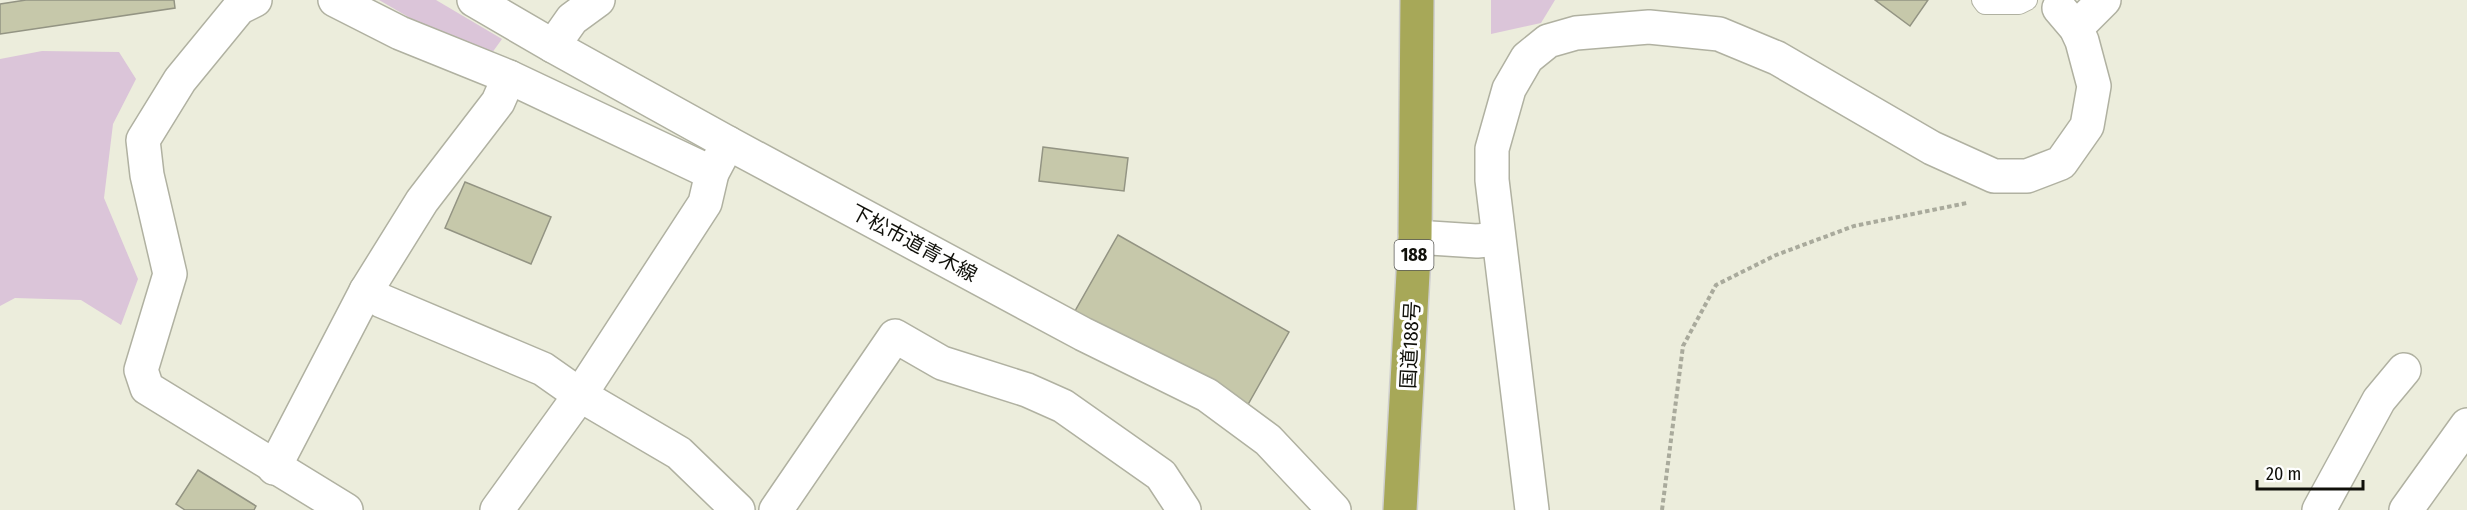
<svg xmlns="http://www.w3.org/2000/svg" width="2467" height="510" viewBox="0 0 2467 510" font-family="'Fira Sans Condensed','Noto Sans JP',sans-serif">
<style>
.green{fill:#dbc5d9}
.building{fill:#c6c8aa;stroke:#939483;stroke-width:1.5}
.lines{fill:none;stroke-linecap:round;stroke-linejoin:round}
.service-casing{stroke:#b0b1a1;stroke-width:22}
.minor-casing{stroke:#b0b1a1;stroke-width:36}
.trunk-casing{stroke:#cfcfce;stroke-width:36}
.path{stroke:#a9aa9c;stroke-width:4;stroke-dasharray:4.5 3;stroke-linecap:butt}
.service{stroke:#fff;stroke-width:20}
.minor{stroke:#fff;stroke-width:33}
.trunk{stroke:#a7a858;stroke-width:33}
.labels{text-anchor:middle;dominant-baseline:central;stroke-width:6;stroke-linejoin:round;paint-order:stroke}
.shield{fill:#fff;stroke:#585854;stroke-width:1.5}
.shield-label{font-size:18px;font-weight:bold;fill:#10100a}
.street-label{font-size:20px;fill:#10100a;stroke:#fff}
</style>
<rect width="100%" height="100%" fill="#eceddc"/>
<g class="green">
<polygon points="379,0 436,0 502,39 489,57 417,22"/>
<polygon points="1491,0 1555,0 1541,23 1491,34"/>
<polygon points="42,51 119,52 136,79 113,124 104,198 138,279 121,325 81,300 15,298 0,306 0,59"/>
</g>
<g class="building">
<polygon points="26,0 174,0 175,8 0,34 0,4"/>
<polygon points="1875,0 1928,0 1910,26"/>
<polygon points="1043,147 1128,158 1124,191 1039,181"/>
<polygon points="465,182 551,217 531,264 445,228"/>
<polygon points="1118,235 1289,332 1246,408 1075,311"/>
<polygon points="198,470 256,506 254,510 185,510 176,504"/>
</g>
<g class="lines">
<g class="service-casing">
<polyline id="service" points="1982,0 1985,4 2019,4 2027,0"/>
</g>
<g class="minor-casing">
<g id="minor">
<polyline points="255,0 239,8 180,80 143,140 147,175 170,274 141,370 147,388 346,510"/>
<polyline points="335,0 400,33 509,77 712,173"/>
<polyline points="474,0 553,46 728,143 1083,334 1207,395 1268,440 1334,510"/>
<polyline points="2076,28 2104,0"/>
<polyline points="553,46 572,19 598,0"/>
<polyline points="1415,237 1477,241 1498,239"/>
<polyline points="366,291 382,301 543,369 580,395 679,453 738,510"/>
<polyline points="274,468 366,291 422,201 498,102 509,77"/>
<polyline points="497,510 580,395 705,203 712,173 728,143"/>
<polyline points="776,510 895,336 942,363 1027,390 1063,406 1161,475 1184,510"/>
<polyline points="1532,510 1492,180 1492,149 1509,89 1527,58 1548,41 1576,33 1649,27 1719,34 1777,58 1932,148 1994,176 2027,176 2061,163 2087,126 2094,86 2082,41 2076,28 2059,8"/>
<polyline points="2319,510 2379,400 2404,370"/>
<polyline points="2406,510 2467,425"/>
</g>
</g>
<g class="trunk-casing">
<polyline id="trunk" points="1400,510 1415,237 1417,0"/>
</g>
<polyline class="path" points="1662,510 1683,346 1716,285 1776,255 1854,226 1967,203"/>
<use href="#service" class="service"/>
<use href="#minor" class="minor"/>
<use href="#trunk" class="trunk"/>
</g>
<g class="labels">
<rect class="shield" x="1394.5" y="240" width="39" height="30" rx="4.5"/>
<g class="shield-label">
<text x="1414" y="255">188</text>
</g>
<g class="street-label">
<text transform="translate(914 243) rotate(28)">下松市道青木線</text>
<text transform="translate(1410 345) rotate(-87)">国道188号</text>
</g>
</g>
<path d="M2257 480v9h106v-9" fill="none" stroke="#10100a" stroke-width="3"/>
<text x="2266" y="480" font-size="18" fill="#10100a" stroke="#ffffff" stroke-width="4.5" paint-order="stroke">20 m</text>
</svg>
